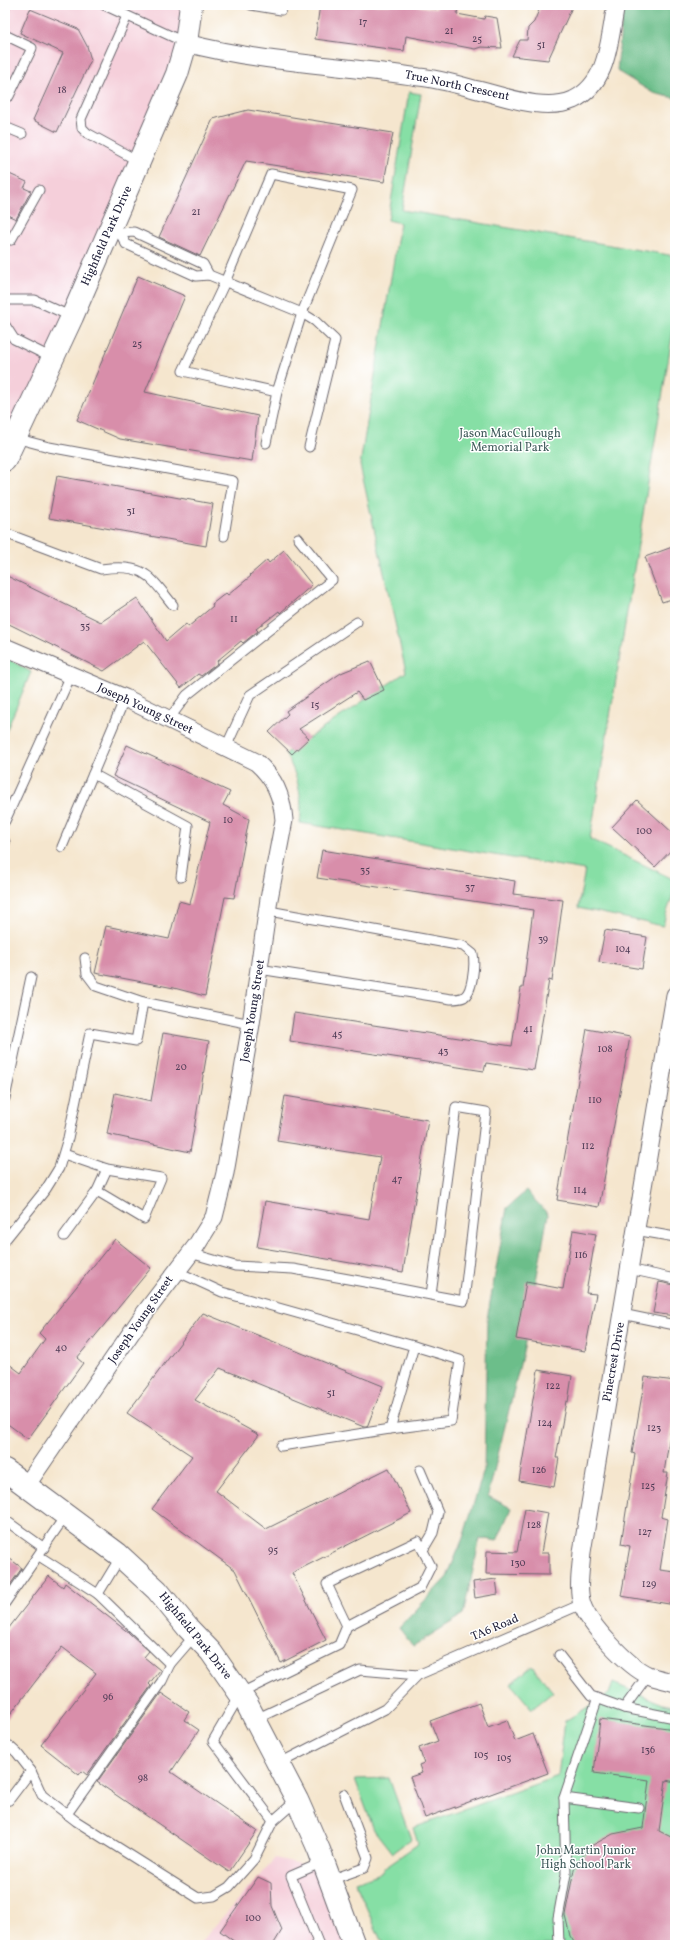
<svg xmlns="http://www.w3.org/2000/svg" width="680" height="1950" viewBox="0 0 680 1950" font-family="Vollkorn,serif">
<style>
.built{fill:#f5cfda}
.green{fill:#86dfa5;stroke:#548070}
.forest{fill:#6cbe8a;stroke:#477062}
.building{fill:#d88eaa}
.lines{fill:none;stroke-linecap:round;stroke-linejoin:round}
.service-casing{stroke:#6c676e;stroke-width:11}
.minor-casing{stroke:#6c676e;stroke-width:19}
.tertiary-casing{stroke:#6c676e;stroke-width:24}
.service{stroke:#fff;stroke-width:9}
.minor{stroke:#fff;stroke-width:17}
.tertiary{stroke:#fff;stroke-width:22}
.labels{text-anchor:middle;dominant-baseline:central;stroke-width:3;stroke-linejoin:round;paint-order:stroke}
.number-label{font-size:10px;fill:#503d57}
.street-label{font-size:12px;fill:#22223b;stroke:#fff}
.park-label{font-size:12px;fill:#405b5b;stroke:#fff}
</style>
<rect width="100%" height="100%" fill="#fff"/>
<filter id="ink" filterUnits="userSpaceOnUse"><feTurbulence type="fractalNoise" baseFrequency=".025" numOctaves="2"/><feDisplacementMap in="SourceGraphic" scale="8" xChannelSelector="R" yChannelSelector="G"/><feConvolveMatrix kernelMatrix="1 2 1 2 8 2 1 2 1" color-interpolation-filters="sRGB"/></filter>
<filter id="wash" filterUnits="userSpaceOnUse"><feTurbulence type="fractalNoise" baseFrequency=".012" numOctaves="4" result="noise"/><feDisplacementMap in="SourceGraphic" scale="16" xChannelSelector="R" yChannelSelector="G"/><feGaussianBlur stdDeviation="0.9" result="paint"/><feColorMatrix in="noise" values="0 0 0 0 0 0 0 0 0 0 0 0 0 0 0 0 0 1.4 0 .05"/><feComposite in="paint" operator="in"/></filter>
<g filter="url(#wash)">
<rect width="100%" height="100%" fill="#f5e6ce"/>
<g class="built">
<polygon points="5,5 196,5 5,461"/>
<polygon points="275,1858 330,1871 361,1945 198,1945"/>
</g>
<g class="green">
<path d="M409,92l12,2 -19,116 273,46v62l-85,521 85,41c0,16 -9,30 -12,46l-85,-18 7,-38 -285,-47c3,-24 -2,-49 -15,-69l121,-82 -46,-207 40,-242 -12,-3z"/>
<polygon points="5,657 31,672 5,734"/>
<polygon points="532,1666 553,1692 532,1709 511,1684"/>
<polygon points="613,1683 663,1704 675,1707 675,1945 383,1945 355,1882 381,1873 385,1867 418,1844 413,1828 558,1776 565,1721 609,1694"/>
<polygon points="389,1778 411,1839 392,1853 374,1830 355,1779"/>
</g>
<g class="forest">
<polygon points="623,5 675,5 675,98 653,93 617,71"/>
<polygon points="526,1191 548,1214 524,1348 488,1496 511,1508 497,1541 480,1538 463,1615 413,1646 399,1628 447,1577 463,1538 484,1470 487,1319 507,1208"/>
</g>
<g id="blocks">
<g class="building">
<polygon points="320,5 412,5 436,9 437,5 458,7 457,14 484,19 485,16 497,18 502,48 481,47 475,49 406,36 404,51 315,39"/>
<polygon points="541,5 573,5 548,60 512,56 520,40 527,40 528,28 534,22"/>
<polygon points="30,9 78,29 87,46 91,60 57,132 33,120 63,53 20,33"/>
<polygon points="248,110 393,133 384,182 246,161 200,256 159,237 213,119"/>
<polygon points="5,172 27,182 24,188 31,191 16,219 5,214"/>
<polygon points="138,276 185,296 145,392 258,416 252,461 120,439 77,420"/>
<polygon points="57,476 213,504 206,546 49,518"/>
<polygon points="675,546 675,598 662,602 645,557"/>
<polygon points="284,550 312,585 280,613 279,611 256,629 258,631 243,643 241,641 217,661 218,663 201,676 198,674 181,688 144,641 104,671 5,622 5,575 101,622 137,598 166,641 186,624 188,627 213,606 212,604 226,593 228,595 251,576 250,575 267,560 269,563"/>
<polygon points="370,661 384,690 363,700 357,692 299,729 309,738 292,754 269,732 288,714 286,711 341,673"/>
<polygon points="127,745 230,792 223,805 249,819 234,898 225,897 205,996 174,988 95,973 106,926 169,939 179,901 190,904 210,822 113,776"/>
<polygon points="637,800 675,835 675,846 655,867 612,827"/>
<polygon points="322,850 515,881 513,894 563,900 552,981 549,980 534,1070 486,1063 484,1071 290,1041 294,1013 512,1046 521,988 523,988 533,910 317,878"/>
<polygon points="605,930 647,937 642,969 599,962"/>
<polygon points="587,1029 630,1037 599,1207 557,1200"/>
<polygon points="163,1033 209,1041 190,1152 107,1134 115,1093 151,1101"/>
<polygon points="285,1096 428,1120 403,1272 257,1247 265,1201 369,1219 380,1157 277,1141"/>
<polygon points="573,1230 596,1234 586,1293 596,1294 585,1351 516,1339 526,1282 563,1289"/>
<polygon points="115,1239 151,1268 77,1358 83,1363 28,1439 5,1422 5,1361 21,1373 45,1339 39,1333"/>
<polygon points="659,1282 675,1285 675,1316 653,1313"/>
<polygon points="203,1313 383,1386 367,1427 364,1427 220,1368 195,1400 259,1435 216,1491 266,1529 389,1468 411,1513 292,1573 326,1640 281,1663 235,1570 152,1509 192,1456 127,1413"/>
<polygon points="538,1370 572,1376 568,1402 566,1401 556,1458 559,1458 554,1487 519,1481"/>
<polygon points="645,1377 675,1381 675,1402 664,1473 668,1473 661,1517 668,1519 660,1570 675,1572 675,1605 621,1596 630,1546 621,1544 635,1454 632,1453"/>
<polygon points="525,1509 548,1513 541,1553 549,1553 549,1575 486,1574 487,1551 517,1552"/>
<polygon points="5,1555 22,1568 5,1592"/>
<polygon points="49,1576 63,1587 65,1583 129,1633 149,1651 144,1657 160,1670 149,1684 151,1686 87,1775 82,1771 79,1775 41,1745 96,1673 62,1647 5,1721 5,1633"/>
<polygon points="496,1579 498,1594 475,1598 473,1582"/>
<polygon points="161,1693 189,1712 184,1720 199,1730 171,1772 257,1831 229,1872 97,1782"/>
<polygon points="479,1703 488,1727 507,1720 515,1741 533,1734 548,1773 425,1818 410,1777 422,1773 419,1765 424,1763 419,1748 438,1741 430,1721"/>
<polygon points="600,1719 675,1729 675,1782 666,1780 659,1831 675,1839 675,1945 576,1945 570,1936 565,1915 575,1865 591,1846 613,1834 643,1828 649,1780 594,1773"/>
<polygon points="258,1877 271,1883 272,1906 282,1930 273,1945 239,1945 220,1931"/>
</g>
</g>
</g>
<g filter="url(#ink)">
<use href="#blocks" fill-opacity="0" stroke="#6c676e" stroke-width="1"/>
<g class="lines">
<g class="service-casing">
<g id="service">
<polyline points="104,5 186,43"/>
<polyline points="251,5 281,10 282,5"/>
<polyline points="5,7 6,5"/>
<polyline points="127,16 81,119 82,128 87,133 140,162"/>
<polyline points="5,35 32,48 9,96"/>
<polyline points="5,127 22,134"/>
<polygon points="271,174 352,190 302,313 277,392 183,371 225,282"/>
<polyline points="117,232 120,233 134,232 203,264 209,275"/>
<polyline points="120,233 126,244 196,276 209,275 302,313 315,321 335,340 309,447"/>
<polyline points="5,237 11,240 39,190"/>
<polyline points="5,300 35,300 72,317"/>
<polyline points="5,325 14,339 52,358"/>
<polyline points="15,438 49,447 233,481 224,536"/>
<polyline points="266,443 277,392"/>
<path d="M5,533l96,36c43,-6 48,6 72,36"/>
<polyline points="169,719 187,695 332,580 298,538"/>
<polyline points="226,747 250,695 357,622"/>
<polyline points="93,774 188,826 181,877"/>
<polyline points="5,821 71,675"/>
<polyline points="5,842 5,843"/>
<polyline points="62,847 125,698"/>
<polyline points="85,958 87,974 96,986 143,1002 251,1024"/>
<path d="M259,969l192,30c4,0 9,0 13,-2 9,-6 11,-34 9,-43l-10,-8 -194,-35"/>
<polyline points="5,1098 31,977"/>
<polyline points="97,1191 107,1169"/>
<polyline points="635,1230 675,1237"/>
<polyline points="64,1236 97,1191 144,1219 161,1178 107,1169 64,1154"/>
<polyline points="5,1240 46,1189 59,1168 68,1138 90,1033 136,1041 143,1002"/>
<polyline points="190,1253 235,1266 293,1269 376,1284 431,1295 456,1107 486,1112 464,1301 431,1295"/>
<polyline points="629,1269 675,1279"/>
<polyline points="176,1271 222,1292 414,1346 390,1429 281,1446"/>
<polyline points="622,1314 675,1325"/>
<polyline points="390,1429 451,1421 460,1360 414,1346"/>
<polyline points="420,1470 438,1512 433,1533 423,1550"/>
<polyline points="5,1520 44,1548"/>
<polyline points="39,1556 98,1594 121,1556"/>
<polyline points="98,1594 170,1664 195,1635"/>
<polyline points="5,1603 66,1515"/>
<polyline points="559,1655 591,1696 624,1708 648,1675"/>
<polyline points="624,1708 675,1718"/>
<polyline points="256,1719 360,1670 418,1675"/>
<polyline points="5,1742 17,1753 31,1771 9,1800 5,1798"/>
<polyline points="278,1764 385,1709 418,1675 582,1604"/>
<polyline points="31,1771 42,1795 76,1821 198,1898 214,1896 229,1887 254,1859 273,1821 297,1800"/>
<polyline points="564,1798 639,1808"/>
<polyline points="67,1814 162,1681 170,1664"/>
<polyline points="273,1821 213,1741 241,1693 339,1645 347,1626 420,1588 431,1566 418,1541 327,1584 347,1626"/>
<polyline points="330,1880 364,1868 368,1858 344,1794"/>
<polyline points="319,1945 291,1876 323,1862"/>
<polyline points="559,1945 558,1918 566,1874 564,1798 597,1700"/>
</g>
</g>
<g class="minor-casing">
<g id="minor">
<path d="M186,43c76,20 155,22 233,34 20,2 40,8 59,13 29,7 67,22 95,10 36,-17 36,-61 43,-95"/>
<path d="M5,647l120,51 131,64c18,16 26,33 28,58l-15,79 -18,125 -26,149 -11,44 -18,29 -52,68 -118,172"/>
<path d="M675,995l-93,557c-1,17 -5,36 0,52 7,21 47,63 66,71 9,4 18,5 27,8"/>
</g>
</g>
<g class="tertiary-casing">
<g id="tertiary">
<polyline points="5,460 72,317 177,74 186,43 191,5"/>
<polyline points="5,1470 118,1554 157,1590 188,1628 211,1652 247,1704 297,1800 319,1850 354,1945"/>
</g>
</g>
<use href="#service" class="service"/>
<use href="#minor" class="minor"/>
<use href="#tertiary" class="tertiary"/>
</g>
</g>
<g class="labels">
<g class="number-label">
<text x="363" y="22">17</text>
<text x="449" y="31">21</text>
<text x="477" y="39">25</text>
<text x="541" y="45">51</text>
<text x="62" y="90">18</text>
<text x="196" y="212">21</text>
<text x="137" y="344">25</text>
<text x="131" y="511">31</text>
<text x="234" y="619">11</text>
<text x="85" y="626">35</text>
<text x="315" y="705">15</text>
<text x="228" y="820">10</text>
<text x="644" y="831">100</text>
<text x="365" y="870">35</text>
<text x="470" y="887">37</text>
<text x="543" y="939">39</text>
<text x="623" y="949">104</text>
<text x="528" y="1029">41</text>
<text x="337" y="1034">45</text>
<text x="605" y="1049">108</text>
<text x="443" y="1051">43</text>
<text x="181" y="1067">20</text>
<text x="595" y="1100">110</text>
<text x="588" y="1146">112</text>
<text x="397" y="1179">47</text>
<text x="580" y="1190">114</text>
<text x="581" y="1255">116</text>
<text x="61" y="1348">40</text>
<text x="553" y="1386">122</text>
<text x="331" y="1393">51</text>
<text x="545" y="1423">124</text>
<text x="654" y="1428">123</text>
<text x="539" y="1470">126</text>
<text x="648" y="1486">125</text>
<text x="534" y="1525">128</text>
<text x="645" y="1532">127</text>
<text x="273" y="1550">95</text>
<text x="518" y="1563">130</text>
<text x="649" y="1584">129</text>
<text x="108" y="1697">96</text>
<text x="648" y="1750">136</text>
<text x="481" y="1755">105</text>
<text x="504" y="1758">105</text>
<text x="143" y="1778">98</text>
<text x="253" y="1918">100</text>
</g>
<g class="street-label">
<text transform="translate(457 86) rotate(12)">True North Crescent</text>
<text transform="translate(107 236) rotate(-66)">Highfield Park Drive</text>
<text transform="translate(145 709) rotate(25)">Joseph Young Street</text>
<text transform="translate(253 1011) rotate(-81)">Joseph Young Street</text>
<text transform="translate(141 1320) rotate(-55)">Joseph Young Street</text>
<text transform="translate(614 1362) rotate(-80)">Pinecrest Drive</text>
<text transform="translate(495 1628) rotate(-23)">TA6 Road</text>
<text transform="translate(195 1636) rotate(51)">Highfield Park Drive</text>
</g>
<g class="park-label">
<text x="510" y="434">Jason MacCullough<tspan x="510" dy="14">Memorial Park</tspan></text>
<text x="586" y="1851">John Martin Junior<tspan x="586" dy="14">High School Park</tspan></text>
</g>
</g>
<rect width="680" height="1950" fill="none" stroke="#fff" stroke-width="20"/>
</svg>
